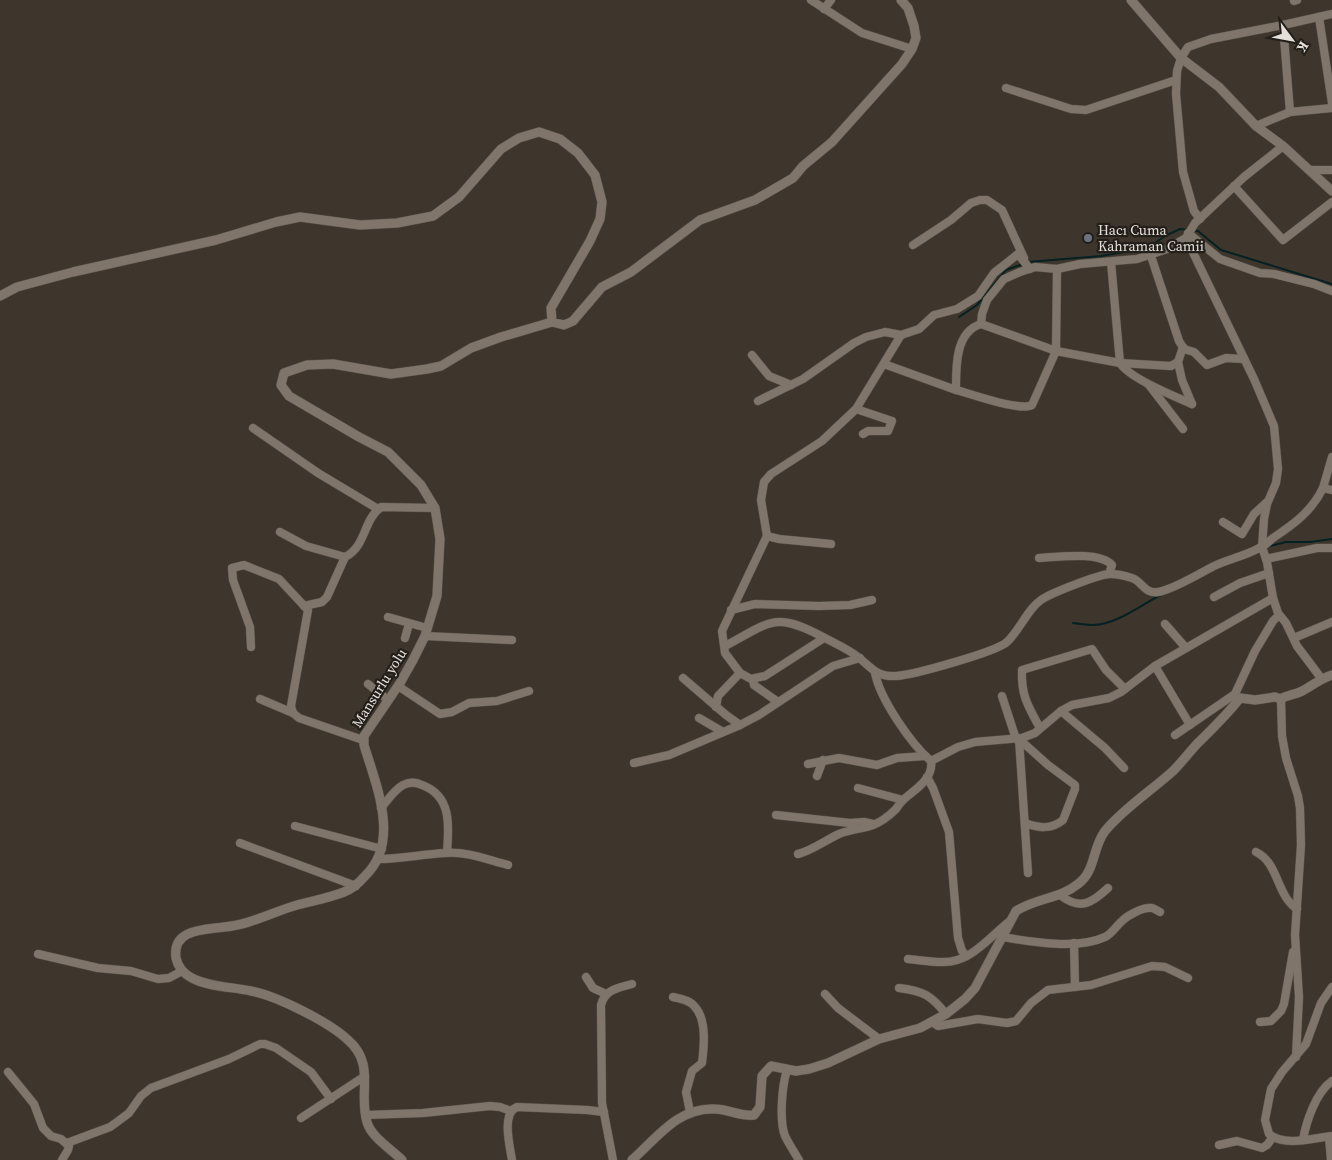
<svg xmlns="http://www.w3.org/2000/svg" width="1332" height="1160" viewBox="0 0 1332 1160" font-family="'Source Serif 4',serif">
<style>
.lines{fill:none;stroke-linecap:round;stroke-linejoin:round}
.stream{stroke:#052123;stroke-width:2}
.minor-casing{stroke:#5a534b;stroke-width:9}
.tertiary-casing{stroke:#5a534b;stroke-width:10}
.minor{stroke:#7f756a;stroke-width:8}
.tertiary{stroke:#7f756a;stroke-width:9}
.worship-dot{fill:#6b7280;stroke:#221e1a;stroke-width:2}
.labels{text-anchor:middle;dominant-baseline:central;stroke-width:4.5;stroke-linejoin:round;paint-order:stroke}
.poi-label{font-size:14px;fill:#e4dfd9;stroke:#221e1a;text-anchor:start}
.street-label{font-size:14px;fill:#e4dfd9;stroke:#221e1a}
</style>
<rect width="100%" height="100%" fill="#3e362c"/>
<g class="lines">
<g class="stream">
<polyline points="1194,231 1198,231 1221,250 1332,284"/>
<polyline points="1028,262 1101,256 1148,248 1165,236 1180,229 1189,230"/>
<polyline points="959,317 977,305 1006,270 1023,264"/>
<polyline points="1270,546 1286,542 1310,542 1332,539"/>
<path d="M1073,623c7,1 14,2 20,2 23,0 49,-21 68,-30"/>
</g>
<g class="minor-casing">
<g id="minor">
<polyline points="811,0 862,33 912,49"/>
<polyline points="1294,1 1297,0"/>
<polyline points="824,9 831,0"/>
<polyline points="1319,17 1332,103"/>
<polyline points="1283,25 1290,112"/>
<polyline points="1006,88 1071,109 1086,110 1176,80"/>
<polyline points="1256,126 1290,112 1332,108"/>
<polyline points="1309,170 1332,170"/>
<polyline points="1234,186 1283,240 1332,202"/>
<polyline points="1200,219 1194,211 1183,172 1176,94 1177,71 1181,58 1188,47 1211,39 1283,25 1332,14"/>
<polyline points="1188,233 1220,259 1260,273 1274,274 1314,284 1332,291"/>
<polyline points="1186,238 1254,379 1274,426 1278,469 1276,483 1267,504 1264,519 1262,547 1267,562 1273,598 1278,613 1286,623 1297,646 1321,678"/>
<polyline points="913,245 951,220 971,203 980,200 987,200 1002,210 1024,258"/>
<polyline points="1151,256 1179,341 1184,349 1194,352 1207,365 1226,358 1244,359"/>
<path d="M1111,262l9,101c9,15 54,33 72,41"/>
<path d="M1057,269l-1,82 -24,54c-12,7 -60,-11 -76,-15 0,-23 -1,-58 25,-66l1,-10 5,-14 17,-21 16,-7 15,-5 22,2 23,-5 57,-5 30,-10 19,-11 9,-15 49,-46 39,-31"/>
<polyline points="981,324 1056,351 1120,363 1171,366 1178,362 1183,347"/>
<polyline points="752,355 769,376 791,385"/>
<polyline points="1178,362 1182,380 1192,404"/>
<polyline points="884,364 956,390"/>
<polyline points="1149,385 1183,429"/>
<polyline points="758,401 803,379 854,343 866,337 885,332 901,335"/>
<polyline points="856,409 892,421 888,431 868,431 863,434"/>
<polyline points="253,428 318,473 378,509"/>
<polyline points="1332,457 1323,488 1332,490"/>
<polyline points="1223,522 1242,534 1254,514 1267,502"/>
<path d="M280,532l26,14 39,11c21,-10 18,-37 36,-50l54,1"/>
<polyline points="767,536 779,539 831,544"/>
<path d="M1039,558c18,-1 60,-7 73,7l-3,9"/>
<polyline points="1266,559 1317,548 1332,548"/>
<polyline points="1214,597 1240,583 1269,573"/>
<polyline points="304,606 322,602 327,597 345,557"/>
<polyline points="731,610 755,604 819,606 850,605 872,600"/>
<polyline points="388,617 427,628"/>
<polyline points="1165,624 1186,648"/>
<polyline points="425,636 512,640"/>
<polyline points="405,638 409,624"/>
<polyline points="824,638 765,676 751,679 740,673 725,653 722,631 767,536 761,500 764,482 771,474 822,441 856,409 901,335 919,329 934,315 957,309 978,296 994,273 1018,254 1030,269"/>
<polyline points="1294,638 1332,622"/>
<path d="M725,646c47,-25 50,-35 100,-8 11,6 23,11 33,19 14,11 18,20 38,19 17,-1 100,-24 111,-34 14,-13 22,-37 39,-45 11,-6 54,-23 64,-23 6,0 16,2 22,4 10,3 12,16 26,14 14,-2 41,-18 54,-25 16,-8 34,-11 49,-20 5,-2 8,-6 12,-9 21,-14 39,-27 50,-50"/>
<polyline points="251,647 250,627 233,580 232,568 244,565 279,579 308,610 291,706 293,713 299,718 363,740"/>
<polyline points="1155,666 1190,725"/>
<path d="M875,673c5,26 36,71 56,88l27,-14 17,-5 47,-4 13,-5 26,-22 11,-6 37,-7 12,-6 34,-26 118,-68"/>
<polyline points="683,678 726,715 740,725"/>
<polyline points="753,679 754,685 778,702"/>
<polyline points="368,684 388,700"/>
<polyline points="398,686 440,714 452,712 469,703 497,701 529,691"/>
<polyline points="1002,696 1016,739"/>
<polyline points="260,699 293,713"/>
<polyline points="1281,699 1282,736 1286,758 1298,796 1300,808 1301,845 1295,935 1299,997 1296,1057"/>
<polyline points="716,707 718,696 740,673"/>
<polyline points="1061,711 1105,748 1124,768"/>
<polyline points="699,718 723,732"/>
<path d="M1040,728c-12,-22 -19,-32 -18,-58l70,-21 14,21 19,19"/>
<polyline points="1175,735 1235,694 1255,651 1273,621 1279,615"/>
<polyline points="634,763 669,755 740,725 759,715 833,666 860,658"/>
<polyline points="808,764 839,758 877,765 897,758 925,756"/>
<polyline points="817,776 823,760"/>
<polyline points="927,777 933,788 949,832 958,938 962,951 967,956"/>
<polyline points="858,788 903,800"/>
<path d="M381,808c6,-7 13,-18 22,-23 6,-3 13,-3 19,0 30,11 27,41 25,67"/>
<polyline points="776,815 850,823 864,822 873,824"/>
<path d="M1025,823c13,5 26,7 38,-3l12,-31v-4l-27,-20 -29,-26 9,134"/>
<polyline points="295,826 382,849"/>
<polyline points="240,843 356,886"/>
<path d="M1256,852c23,11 20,43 41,57"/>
<path d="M798,854c13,-3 28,-14 41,-20 11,-5 24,-5 34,-9 8,-3 17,-10 23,-16 2,-3 4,-6 7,-9 11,-10 31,-21 28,-39"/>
<path d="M378,859c23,0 45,-5 68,-6 21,-2 42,7 62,12"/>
<path d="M1060,895c20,16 32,8 48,-7"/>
<path d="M1002,937c30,5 75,13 103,0 7,-3 11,-11 17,-16 5,-5 19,-13 27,-13 4,-1 7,2 11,4"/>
<polyline points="1074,943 1075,987"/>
<polyline points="38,954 98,968 131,971 158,979 169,978 182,971"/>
<path d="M908,959c11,1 23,3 34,3 29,1 47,-25 68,-41"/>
<polyline points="586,977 593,988 606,994"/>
<path d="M1332,987l-11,16 -15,41 -24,28 -11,17 -6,31 4,14c16,13 44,4 63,2"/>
<path d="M899,988c24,3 32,7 47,26"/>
<polyline points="825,994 838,1008 879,1039"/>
<path d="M673,997c8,2 17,3 22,10 12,13 9,40 7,56l-10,8 -6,21 4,20"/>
<polyline points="932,1022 938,1026 978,1019 1007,1023 1016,1021 1031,1003 1048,990 1091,985 1152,966 1165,967 1188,978"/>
<polyline points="1260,1022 1271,1021 1281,1011 1284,1004 1293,952"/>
<path d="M787,1070c-5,16 -8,50 -2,66 4,8 9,16 14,24"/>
<polyline points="8,1072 34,1104 43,1128 51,1136 61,1139 69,1146 68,1150 62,1160"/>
<polyline points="366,1115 423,1113 490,1106 500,1107 511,1111"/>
<polyline points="301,1118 365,1076"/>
<polyline points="1329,1137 1331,1160"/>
<path d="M1303,1140c3,-18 13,-48 29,-59"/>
<polyline points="67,1143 110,1127 117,1122 129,1113 141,1096 151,1088 229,1059 260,1044 265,1044 276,1048 311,1072 331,1099"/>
<polyline points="1219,1145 1237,1141 1262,1148 1267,1145 1273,1137"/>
<path d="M512,1160c-2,-13 -11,-47 5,-53l70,3 17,2"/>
<path d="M613,1160l-11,-57 -1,-98c4,-16 18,-17 31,-21"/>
</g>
</g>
<g class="tertiary-casing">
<g id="tertiary">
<polyline points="1131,0 1181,58 1219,87 1256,126 1283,146 1332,191"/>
<polyline points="0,296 17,287 73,272 216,240 276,222 300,217 360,225 397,223 433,216 459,197 501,149 519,138 539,132 560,139 578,153 595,175 602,202 600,219 590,241 551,308 552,322 564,325 573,321 602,287 631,272 700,220 755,200 793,178 803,166 832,142 902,64 912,49 916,38 914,26 908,8 901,0"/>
<path d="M402,1160c-11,-11 -31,-23 -35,-38 -9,-29 9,-58 -19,-82 -19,-18 -71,-44 -97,-49 -18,-4 -42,-4 -59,-13 -8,-4 -14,-11 -16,-20 -4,-29 27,-28 48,-31 25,-2 49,-15 73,-22 15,-4 32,-7 47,-13 8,-3 15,-9 21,-16 36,-34 11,-91 -1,-131v-9l36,-53 13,-23 12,-24 12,-40 3,-57 -5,-31 -14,-23 -33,-33 -29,-15 -70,-41 -8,-11 3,-12 23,-8 26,-1 58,10 36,-5 14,-3 30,-18 30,-11 51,-15"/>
<path d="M632,1160c25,-22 46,-53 83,-51 13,0 26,8 39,6l6,-8 2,-31 9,-10 25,5 13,-2 19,-6 51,-24 41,-11 26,-14 19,-15 10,-11 41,-77c20,-13 44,-12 62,-27 18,-13 14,-36 27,-53 19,-23 46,-40 68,-60 8,-8 15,-17 23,-26 15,-15 31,-30 44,-47l15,2 20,-3 6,2c6,-4 12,-4 19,-7 11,-5 19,-13 32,-17"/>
</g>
</g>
<use href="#minor" class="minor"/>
<use href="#tertiary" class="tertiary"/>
</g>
<circle class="worship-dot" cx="1088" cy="238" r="5"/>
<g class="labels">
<g class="poi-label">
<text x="1098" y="230">Hacı Cuma<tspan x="1098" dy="16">Kahraman Camii</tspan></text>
</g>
<g class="street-label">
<text transform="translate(379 688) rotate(-58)">Mansurlu yolu</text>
</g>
</g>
<g transform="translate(1292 40) rotate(122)" stroke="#221e1a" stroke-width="4" paint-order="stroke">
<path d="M0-4L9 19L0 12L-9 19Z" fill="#e4dfd9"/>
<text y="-8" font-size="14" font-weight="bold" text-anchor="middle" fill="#e4dfd9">K</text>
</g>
</svg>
